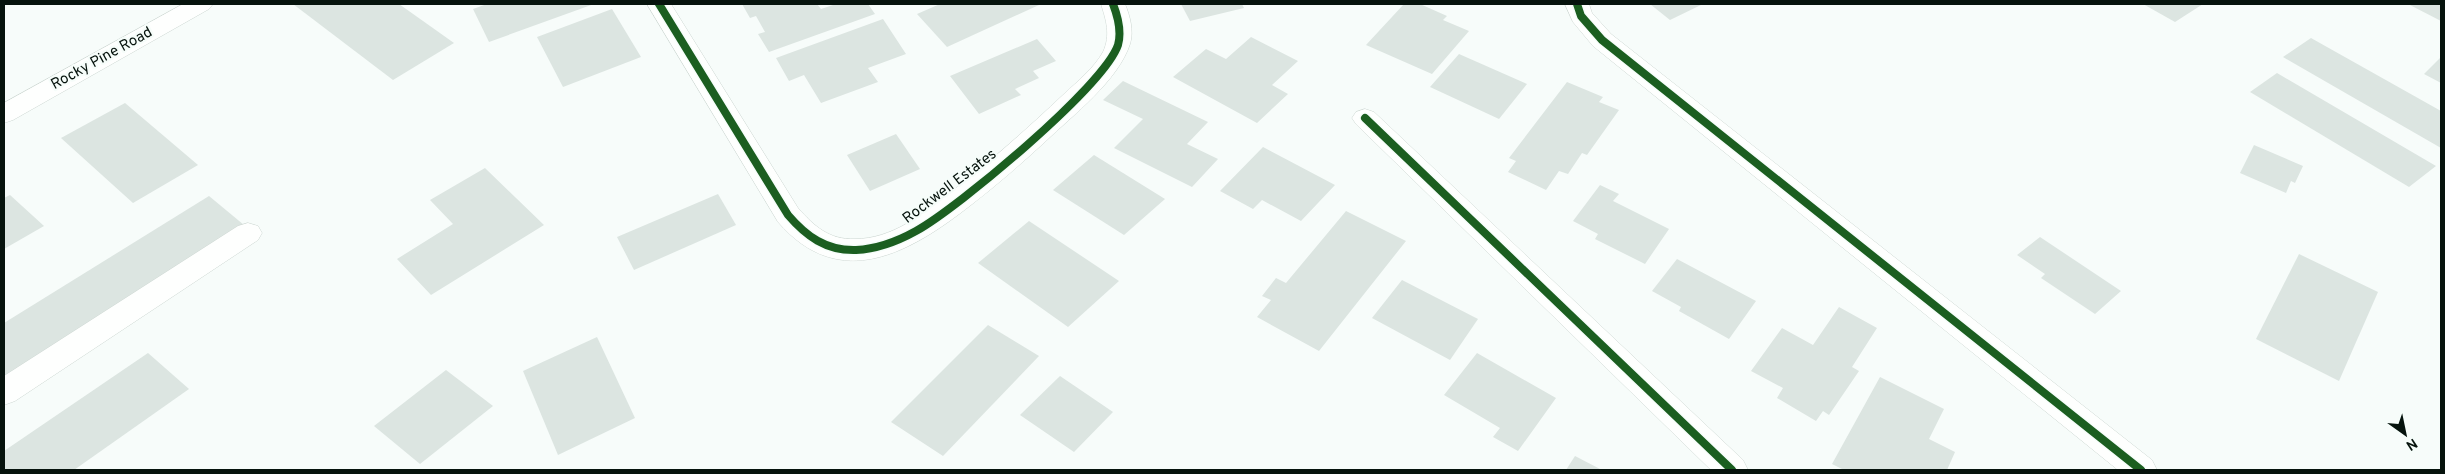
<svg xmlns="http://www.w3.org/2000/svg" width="2445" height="474" viewBox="0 0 2445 474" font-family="Overpass,sans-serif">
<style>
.building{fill:#dce5e1}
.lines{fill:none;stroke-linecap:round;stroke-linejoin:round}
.minor-casing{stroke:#cdd7d2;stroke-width:1}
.minor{fill:#fefffe;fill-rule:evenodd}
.cycleway-casing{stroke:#f6fdfa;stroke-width:11}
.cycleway{stroke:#1b5e20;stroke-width:8}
.labels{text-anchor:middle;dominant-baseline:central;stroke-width:4.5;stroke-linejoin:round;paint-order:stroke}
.street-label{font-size:15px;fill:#06130d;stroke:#f6fdfa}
</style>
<rect width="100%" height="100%" fill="#f7fcfa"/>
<g class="building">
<polygon points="293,4 399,4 454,43 393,80"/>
<polygon points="487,4 594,4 489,42 473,9"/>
<polygon points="742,4 817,4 821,9 836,4 868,4 875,14 769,52 758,34 765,32 756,16 750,18"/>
<polygon points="940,4 1038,4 1039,5 947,47 917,14"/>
<polygon points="1181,4 1242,4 1244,8 1190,21"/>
<polygon points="1404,4 1420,4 1447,16 1443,20 1469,31 1432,74 1366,45"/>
<polygon points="1650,4 1703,4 1670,20"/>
<polygon points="2143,4 2203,4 2175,22"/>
<polygon points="2408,4 2441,4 2441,21"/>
<polygon points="612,9 641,57 563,87 537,37"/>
<polygon points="883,19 906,54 868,68 878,82 821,103 804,75 789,81 776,58"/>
<polygon points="1251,37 1298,61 1272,85 1288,94 1257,123 1173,77 1206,49 1226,59"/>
<polygon points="2311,38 2441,111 2441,148 2283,57"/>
<polygon points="1037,39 1056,61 1033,71 1039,78 1015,89 1021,95 979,114 950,76"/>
<polygon points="1459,54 1527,84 1499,119 1430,87"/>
<polygon points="2441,57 2441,83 2424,74"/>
<polygon points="2277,73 2436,166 2409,187 2250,92"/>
<polygon points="1123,81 1208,122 1187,144 1218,159 1192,187 1114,148 1143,119 1103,100"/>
<polygon points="1567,82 1603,97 1599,102 1619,110 1587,155 1582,153 1568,174 1559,171 1546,190 1508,172 1516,161 1509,158"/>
<polygon points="125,103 198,165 133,203 61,138"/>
<polygon points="896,134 920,169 870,191 847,155"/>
<polygon points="2254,145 2303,166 2295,183 2291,181 2286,193 2240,173"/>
<polygon points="1263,147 1335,185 1301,221 1262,200 1253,209 1220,191"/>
<polygon points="1094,155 1165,199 1124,235 1053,190"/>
<polygon points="485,168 544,225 431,295 397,259 453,224 430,200"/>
<polygon points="1600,185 1619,194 1613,201 1669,229 1645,264 1595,239 1598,234 1573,221"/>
<polygon points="718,194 736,225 634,270 617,237"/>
<polygon points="10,195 44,226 4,249 4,198"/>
<polygon points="209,196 244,225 4,379 4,323"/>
<polygon points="1346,211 1406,241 1319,351 1257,317 1271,300 1262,296 1276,278 1286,283"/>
<polygon points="1029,221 1119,281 1068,327 978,263"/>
<polygon points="2040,237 2121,291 2095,314 2041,278 2045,274 2017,255"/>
<polygon points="2299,254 2378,292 2339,381 2256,339"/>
<polygon points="1677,259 1756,301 1729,339 1679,311 1681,307 1652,291"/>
<polygon points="1402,280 1478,319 1450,360 1372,318"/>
<polygon points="1839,307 1877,328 1852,367 1859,371 1829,415 1823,411 1816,421 1777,398 1783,388 1751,371 1782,328 1813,345"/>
<polygon points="988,325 1039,356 943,456 891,422"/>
<polygon points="597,337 635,418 558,455 523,371"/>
<polygon points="148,353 189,389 74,470 4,470 4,451"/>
<polygon points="1477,353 1556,398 1518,451 1493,437 1500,428 1444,395"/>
<polygon points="446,370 493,406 420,464 374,426"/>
<polygon points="1060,376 1113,412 1074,452 1020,415"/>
<polygon points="1880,377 1944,409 1929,439 1955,452 1947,470 1844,470 1832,464"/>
<polygon points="1575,456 1602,470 1566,470"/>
</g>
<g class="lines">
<g class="minor-casing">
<g id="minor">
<polygon points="183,4 213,4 209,9 13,120 4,123 4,103"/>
<path d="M647,4h24l127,204c16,18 31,32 57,31 18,0 35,-6 51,-15 16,-9 31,-22 46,-33 39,-30 76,-63 112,-97 14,-13 30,-26 39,-42 8,-17 3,-32 -2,-48h24c5,12 9,27 5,40 -12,37 -57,71 -84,97 -24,22 -49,44 -75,64 -60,47 -131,89 -193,17z"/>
<polygon points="1565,4 1589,4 1592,13 1611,34 2152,460 2157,470 2118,470 1593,46 1573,22"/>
<polygon points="1365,109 1374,112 1743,460 1748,470 1711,470 1356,124 1352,118 1356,112"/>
<polygon points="248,223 258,226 262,233 258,240 15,401 4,405 4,376 238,226"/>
</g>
</g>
<use href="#minor" class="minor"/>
<g class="cycleway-casing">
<g id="cycleway">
<path d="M659,4l129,211c18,21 38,36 68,35 21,-1 42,-9 60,-19 42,-23 188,-145 202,-186 4,-14 0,-28 -5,-41"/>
<polyline points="1577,4 1581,16 1602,40 2141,470"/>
<polyline points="1365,118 1732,470"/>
</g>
</g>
<use href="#cycleway" class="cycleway"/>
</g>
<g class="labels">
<g class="street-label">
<text transform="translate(102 59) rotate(-29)">Rocky Pine Road</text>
<text transform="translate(950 187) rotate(-37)">Rockwell Estates</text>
</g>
</g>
<rect width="2445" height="474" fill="none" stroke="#06130d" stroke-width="10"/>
<g transform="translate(2405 434) rotate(147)" stroke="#f6fdfa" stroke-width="4" paint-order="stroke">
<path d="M0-4L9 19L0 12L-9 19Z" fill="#06130d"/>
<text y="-8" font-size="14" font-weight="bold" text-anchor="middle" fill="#06130d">N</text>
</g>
</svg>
